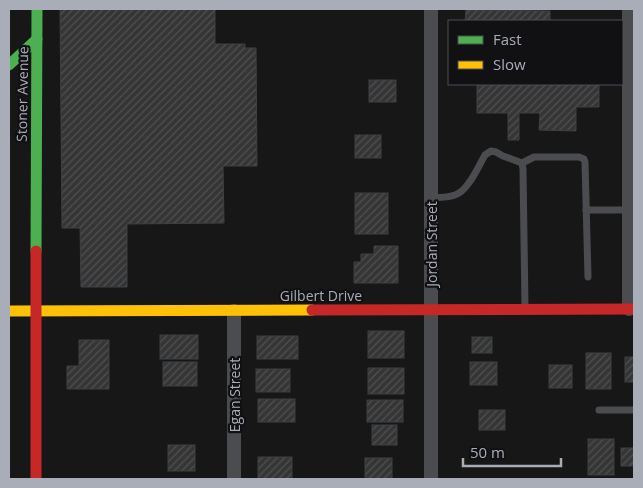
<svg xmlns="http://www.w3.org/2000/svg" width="643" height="488" viewBox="0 0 643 488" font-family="'Open Sans',sans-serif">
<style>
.building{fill:url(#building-hatch);stroke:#3f4043}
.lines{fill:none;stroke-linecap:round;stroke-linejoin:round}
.lane{stroke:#4b4c50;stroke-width:7}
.street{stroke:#4b4c50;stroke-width:14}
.fast{stroke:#4caf50;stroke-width:11}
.slow{stroke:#ffc107;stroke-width:11}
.jam{stroke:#c62828;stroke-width:11}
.labels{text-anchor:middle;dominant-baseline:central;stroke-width:4.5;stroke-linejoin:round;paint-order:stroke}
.street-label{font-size:14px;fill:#a8adb8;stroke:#111113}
</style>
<defs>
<pattern id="building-hatch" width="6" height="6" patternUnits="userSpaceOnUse" patternTransform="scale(1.25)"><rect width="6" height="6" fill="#353536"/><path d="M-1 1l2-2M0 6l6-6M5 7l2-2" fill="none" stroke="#4f5051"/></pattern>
</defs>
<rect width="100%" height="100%" fill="#171717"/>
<g class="building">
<polygon points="60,9 215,9 215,44 245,44 245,48 256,48 257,166 223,166 224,223 127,224 127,287 81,287 80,228 62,228"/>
<polygon points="466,10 550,11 550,21 465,21"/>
<rect x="369" y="80" width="27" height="22"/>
<polygon points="477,84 599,84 599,107 576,107 576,131 539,130 540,113 519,113 519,140 508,140 508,113 477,113"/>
<rect x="355" y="135" width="26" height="23"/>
<rect x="355" y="193" width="33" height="41"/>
<polygon points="374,246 398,246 398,283 354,283 354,262 361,262 361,254 374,254"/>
<rect x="368" y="331" width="36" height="27"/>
<rect x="160" y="335" width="38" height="24"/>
<rect x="257" y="336" width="41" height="23"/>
<rect x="472" y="337" width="20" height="16"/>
<polygon points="79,340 109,340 109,389 67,389 67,366 79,366"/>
<rect x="586" y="353" width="25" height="36"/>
<rect x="625" y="357" width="9" height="25"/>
<rect x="163" y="362" width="34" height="24"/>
<rect x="470" y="362" width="27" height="23"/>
<rect x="549" y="365" width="23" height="23"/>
<rect x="368" y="368" width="36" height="26"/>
<rect x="256" y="369" width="34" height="23"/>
<rect x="258" y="399" width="37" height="23"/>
<rect x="367" y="400" width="36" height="22"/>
<rect x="479" y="410" width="26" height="20"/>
<rect x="372" y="425" width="25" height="20"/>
<rect x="588" y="439" width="26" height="36"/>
<rect x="168" y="445" width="27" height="26"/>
<rect x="621" y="448" width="13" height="18"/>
<rect x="258" y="457" width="34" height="22"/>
<rect x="365" y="458" width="27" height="21"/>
</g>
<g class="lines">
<g class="lane">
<polyline points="522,163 534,157 579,157 584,159 585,162 588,277"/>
<path d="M431,198c8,-1 16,0 24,-3 13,-4 23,-28 30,-40l6,-4 5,1 7,4 19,7 1,6 2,138"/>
<polyline points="586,210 629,210"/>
<polyline points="599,410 634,410"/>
</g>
<g class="street">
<polyline points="629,9 629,309"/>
<polyline points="234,311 234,479"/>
<polyline points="431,479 431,9"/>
</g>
<g class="fast">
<polyline points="9,65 37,39"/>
<polyline points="36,251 37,9"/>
</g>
<polyline class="slow" points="9,311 312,310"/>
<g class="jam">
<polyline points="36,251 36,479"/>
<polyline points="312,310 634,309"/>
</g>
</g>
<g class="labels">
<g class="street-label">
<text transform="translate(22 94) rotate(-89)">Stoner Avenue</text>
<text transform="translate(431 244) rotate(-90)">Jordan Street</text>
<text x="321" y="295">Gilbert Drive</text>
<text transform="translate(234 395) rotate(-90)">Egan Street</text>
</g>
</g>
<rect width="643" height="488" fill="none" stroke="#a8adb8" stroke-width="20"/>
<rect x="448" y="20" width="175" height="65" fill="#111113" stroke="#4d4f55"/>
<rect x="458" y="36" width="25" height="8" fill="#4caf50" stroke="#4d4f55"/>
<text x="493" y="45" font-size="15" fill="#a8adb8">Fast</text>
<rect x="458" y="61" width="25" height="8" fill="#ffc107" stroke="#4d4f55"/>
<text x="493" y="70" font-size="15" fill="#a8adb8">Slow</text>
<path d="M463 458v8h98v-8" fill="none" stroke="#a8adb8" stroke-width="2.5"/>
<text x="470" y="458" font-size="15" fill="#a8adb8" stroke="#111113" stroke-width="4" paint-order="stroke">50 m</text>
</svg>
